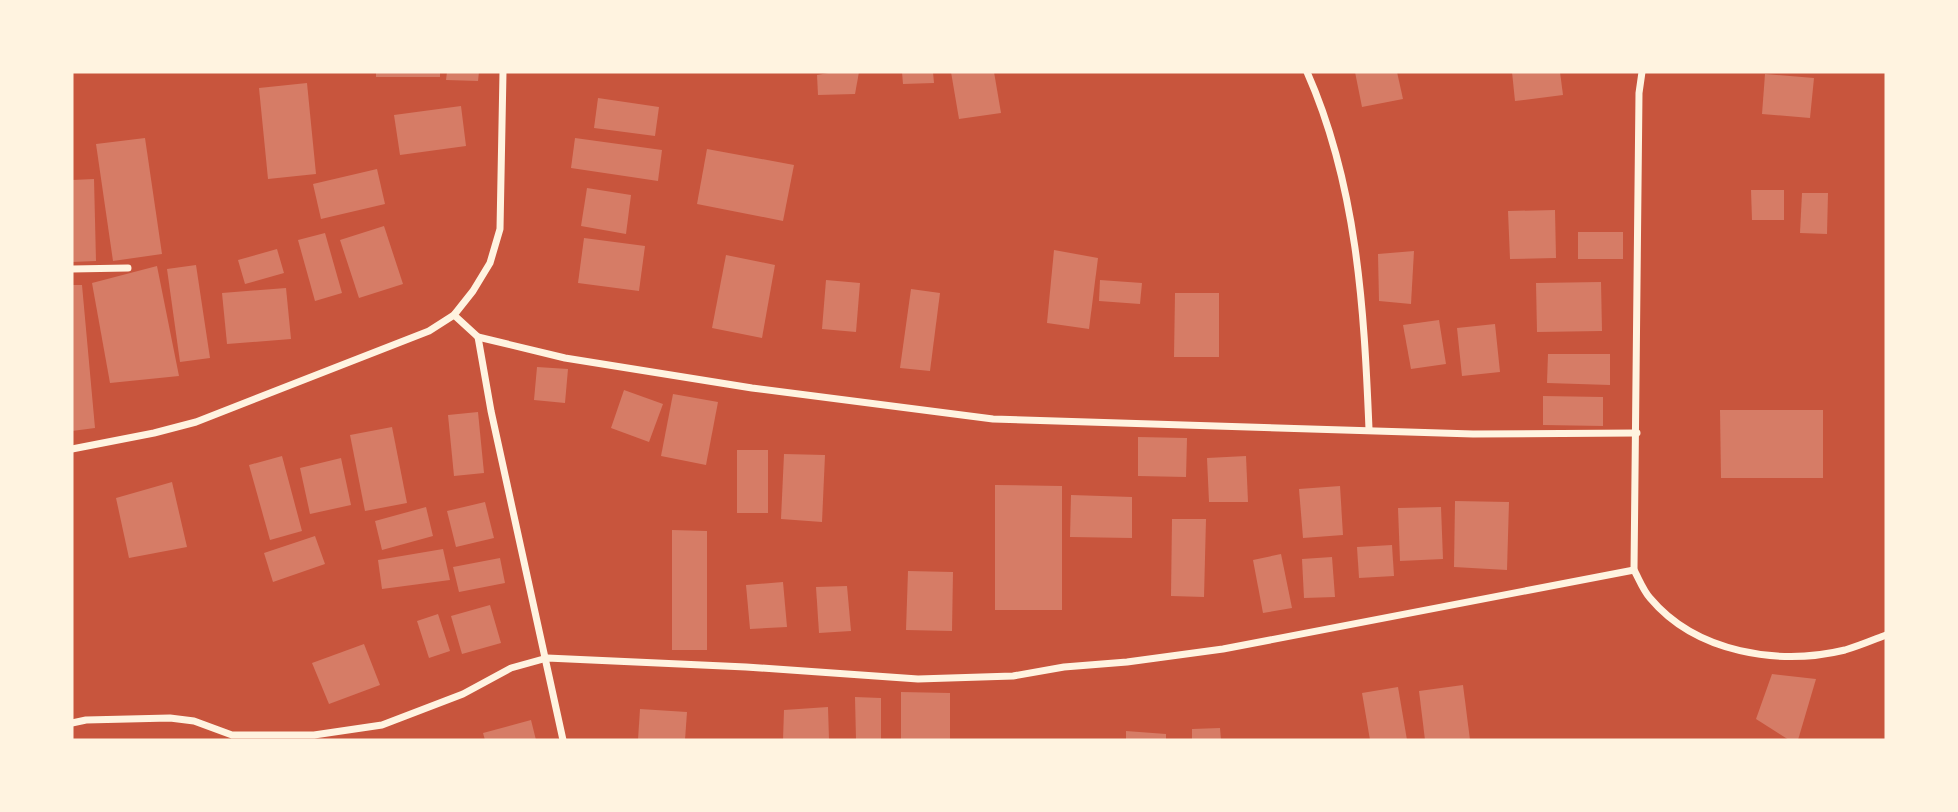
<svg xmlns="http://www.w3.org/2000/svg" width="1958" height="812" viewBox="0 0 1958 812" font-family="'PT Sans Narrow',sans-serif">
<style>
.building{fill:#d67c66}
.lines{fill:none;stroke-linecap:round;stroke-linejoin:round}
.minor{stroke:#fff3e0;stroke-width:7}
</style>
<rect width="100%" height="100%" fill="#c8553d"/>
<g class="building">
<rect x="376" y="72" width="64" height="5"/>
<polygon points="447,72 479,72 478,81 446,80"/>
<polygon points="834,72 859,72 855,94 818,95 817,75"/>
<polygon points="902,72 933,72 934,83 903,84"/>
<polygon points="951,72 994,72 1001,113 959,119"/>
<polygon points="1355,72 1397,72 1403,99 1362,107"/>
<polygon points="1512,72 1560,72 1563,95 1515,101"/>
<polygon points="1765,74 1814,78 1810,118 1762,114"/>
<polygon points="307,83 316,174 268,179 259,88"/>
<polygon points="598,98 659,107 655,136 594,128"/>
<polygon points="461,106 466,146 400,155 394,115"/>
<polygon points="145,138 162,254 113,261 96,144"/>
<polygon points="575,138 662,150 658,181 571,168"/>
<polygon points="707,149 794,165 783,221 697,204"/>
<polygon points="377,169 385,204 321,219 313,184"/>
<polygon points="94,179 96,261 72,262 72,180"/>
<polygon points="587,188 631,195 626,234 581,226"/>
<polygon points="1751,190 1784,190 1784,220 1752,220"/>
<polygon points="1802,193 1828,193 1827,234 1800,233"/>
<polygon points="1555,210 1556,258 1510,259 1508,211"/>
<polygon points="384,226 403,284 359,298 340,240"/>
<rect x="1578" y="232" width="45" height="27"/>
<polygon points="325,233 342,293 315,301 298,240"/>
<polygon points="584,238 645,246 639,291 578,283"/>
<polygon points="277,249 284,273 245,284 238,260"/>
<polygon points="1054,250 1098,258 1089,329 1047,323"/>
<polygon points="1414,251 1411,304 1379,301 1378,254"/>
<polygon points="726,255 775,265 762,338 712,328"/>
<polygon points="196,265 210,358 180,362 167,269"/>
<polygon points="157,266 179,376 110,383 92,283"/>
<polygon points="826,280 860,283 856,332 822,329"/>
<polygon points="1100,280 1142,283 1140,304 1099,301"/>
<polygon points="1601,282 1602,331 1537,332 1536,283"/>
<polygon points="72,285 82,285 95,428 72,431"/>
<polygon points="286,288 291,339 227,344 222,293"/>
<polygon points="911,289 940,293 930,371 900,368"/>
<polygon points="1175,293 1219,293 1219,357 1174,357"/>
<polygon points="1439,320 1446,364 1411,369 1403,325"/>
<polygon points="1495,324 1500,372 1462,376 1457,328"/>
<polygon points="1548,354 1610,354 1610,385 1547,383"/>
<polygon points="537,367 568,369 565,403 534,400"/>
<polygon points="624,390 663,404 649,442 611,428"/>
<polygon points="673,394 718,402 706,465 661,456"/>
<polygon points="1543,396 1603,397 1603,426 1543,425"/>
<polygon points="1720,410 1823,410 1823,478 1721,478"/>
<polygon points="478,412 484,473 454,476 448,415"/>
<polygon points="392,427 407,503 365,511 350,435"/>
<polygon points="1138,437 1187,438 1186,477 1138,476"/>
<rect x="737" y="450" width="31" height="63"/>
<polygon points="784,454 825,455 822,522 781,519"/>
<polygon points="282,456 302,531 270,540 249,465"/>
<polygon points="1246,456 1248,502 1209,502 1207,458"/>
<polygon points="341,458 351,505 310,514 300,468"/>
<polygon points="172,482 187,547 129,558 116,498"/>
<polygon points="995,485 1062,486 1062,610 995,610"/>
<polygon points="1340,486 1343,535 1303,538 1299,489"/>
<polygon points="1071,495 1132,497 1132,538 1070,537"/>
<polygon points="1455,501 1509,502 1507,570 1454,567"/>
<polygon points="485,502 494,538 456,547 447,511"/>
<polygon points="426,507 433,536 382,550 375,521"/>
<polygon points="1441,507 1443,559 1400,561 1398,508"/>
<polygon points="1172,519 1206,519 1204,597 1171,596"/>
<polygon points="672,530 707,531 707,650 672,650"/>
<polygon points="315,536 325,564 273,582 264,553"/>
<polygon points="1392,545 1394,576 1359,578 1357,547"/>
<polygon points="443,549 450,580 382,589 378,560"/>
<polygon points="1281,554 1292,608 1263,613 1253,560"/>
<polygon points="1332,557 1335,597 1304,598 1302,559"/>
<polygon points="500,558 505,583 459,592 453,567"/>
<polygon points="908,571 953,572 952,631 906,630"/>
<polygon points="783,582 787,627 750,629 746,585"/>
<polygon points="847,586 851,631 819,633 816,587"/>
<polygon points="490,605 501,643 462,654 451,616"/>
<polygon points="438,614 450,651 429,658 417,621"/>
<polygon points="364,644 380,685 329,704 312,663"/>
<polygon points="1772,674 1816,679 1798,740 1789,740 1756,719"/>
<polygon points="1463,685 1470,740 1425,740 1419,691"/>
<polygon points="1398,687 1407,740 1370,740 1362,693"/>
<polygon points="901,692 950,693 950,740 901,740"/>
<polygon points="855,697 881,698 881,740 856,740"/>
<polygon points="828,707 829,740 783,740 784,710"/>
<polygon points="640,709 687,712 685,740 638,740"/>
<polygon points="531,720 536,740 485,740 483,733"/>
<polygon points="1220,728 1221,740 1192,740 1192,729"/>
<polygon points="1126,731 1166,734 1166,740 1126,740"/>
</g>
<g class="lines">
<g class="minor">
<path d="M1307,72c50,113 57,235 62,357"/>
<path d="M1642,72l-3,21 -5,477c5,9 9,20 16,28 46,55 129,68 195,52 14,-4 28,-10 41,-15"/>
<polyline points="72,269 128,268"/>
<polyline points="454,315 478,337 565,358 752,388 993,419 1473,434 1637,433"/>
<polyline points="478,337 491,411 563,740"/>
<polyline points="72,449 154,433 196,422 429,331 454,315 473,291 490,263 500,229 503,72"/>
<polyline points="72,723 86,720 170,718 194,721 232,735 314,735 382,725 463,694 511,668 547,658 746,667 918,679 1013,676 1064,667 1127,662 1223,649 1634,570"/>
</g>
</g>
<rect width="1958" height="812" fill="none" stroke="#fff3e0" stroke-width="147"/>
</svg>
